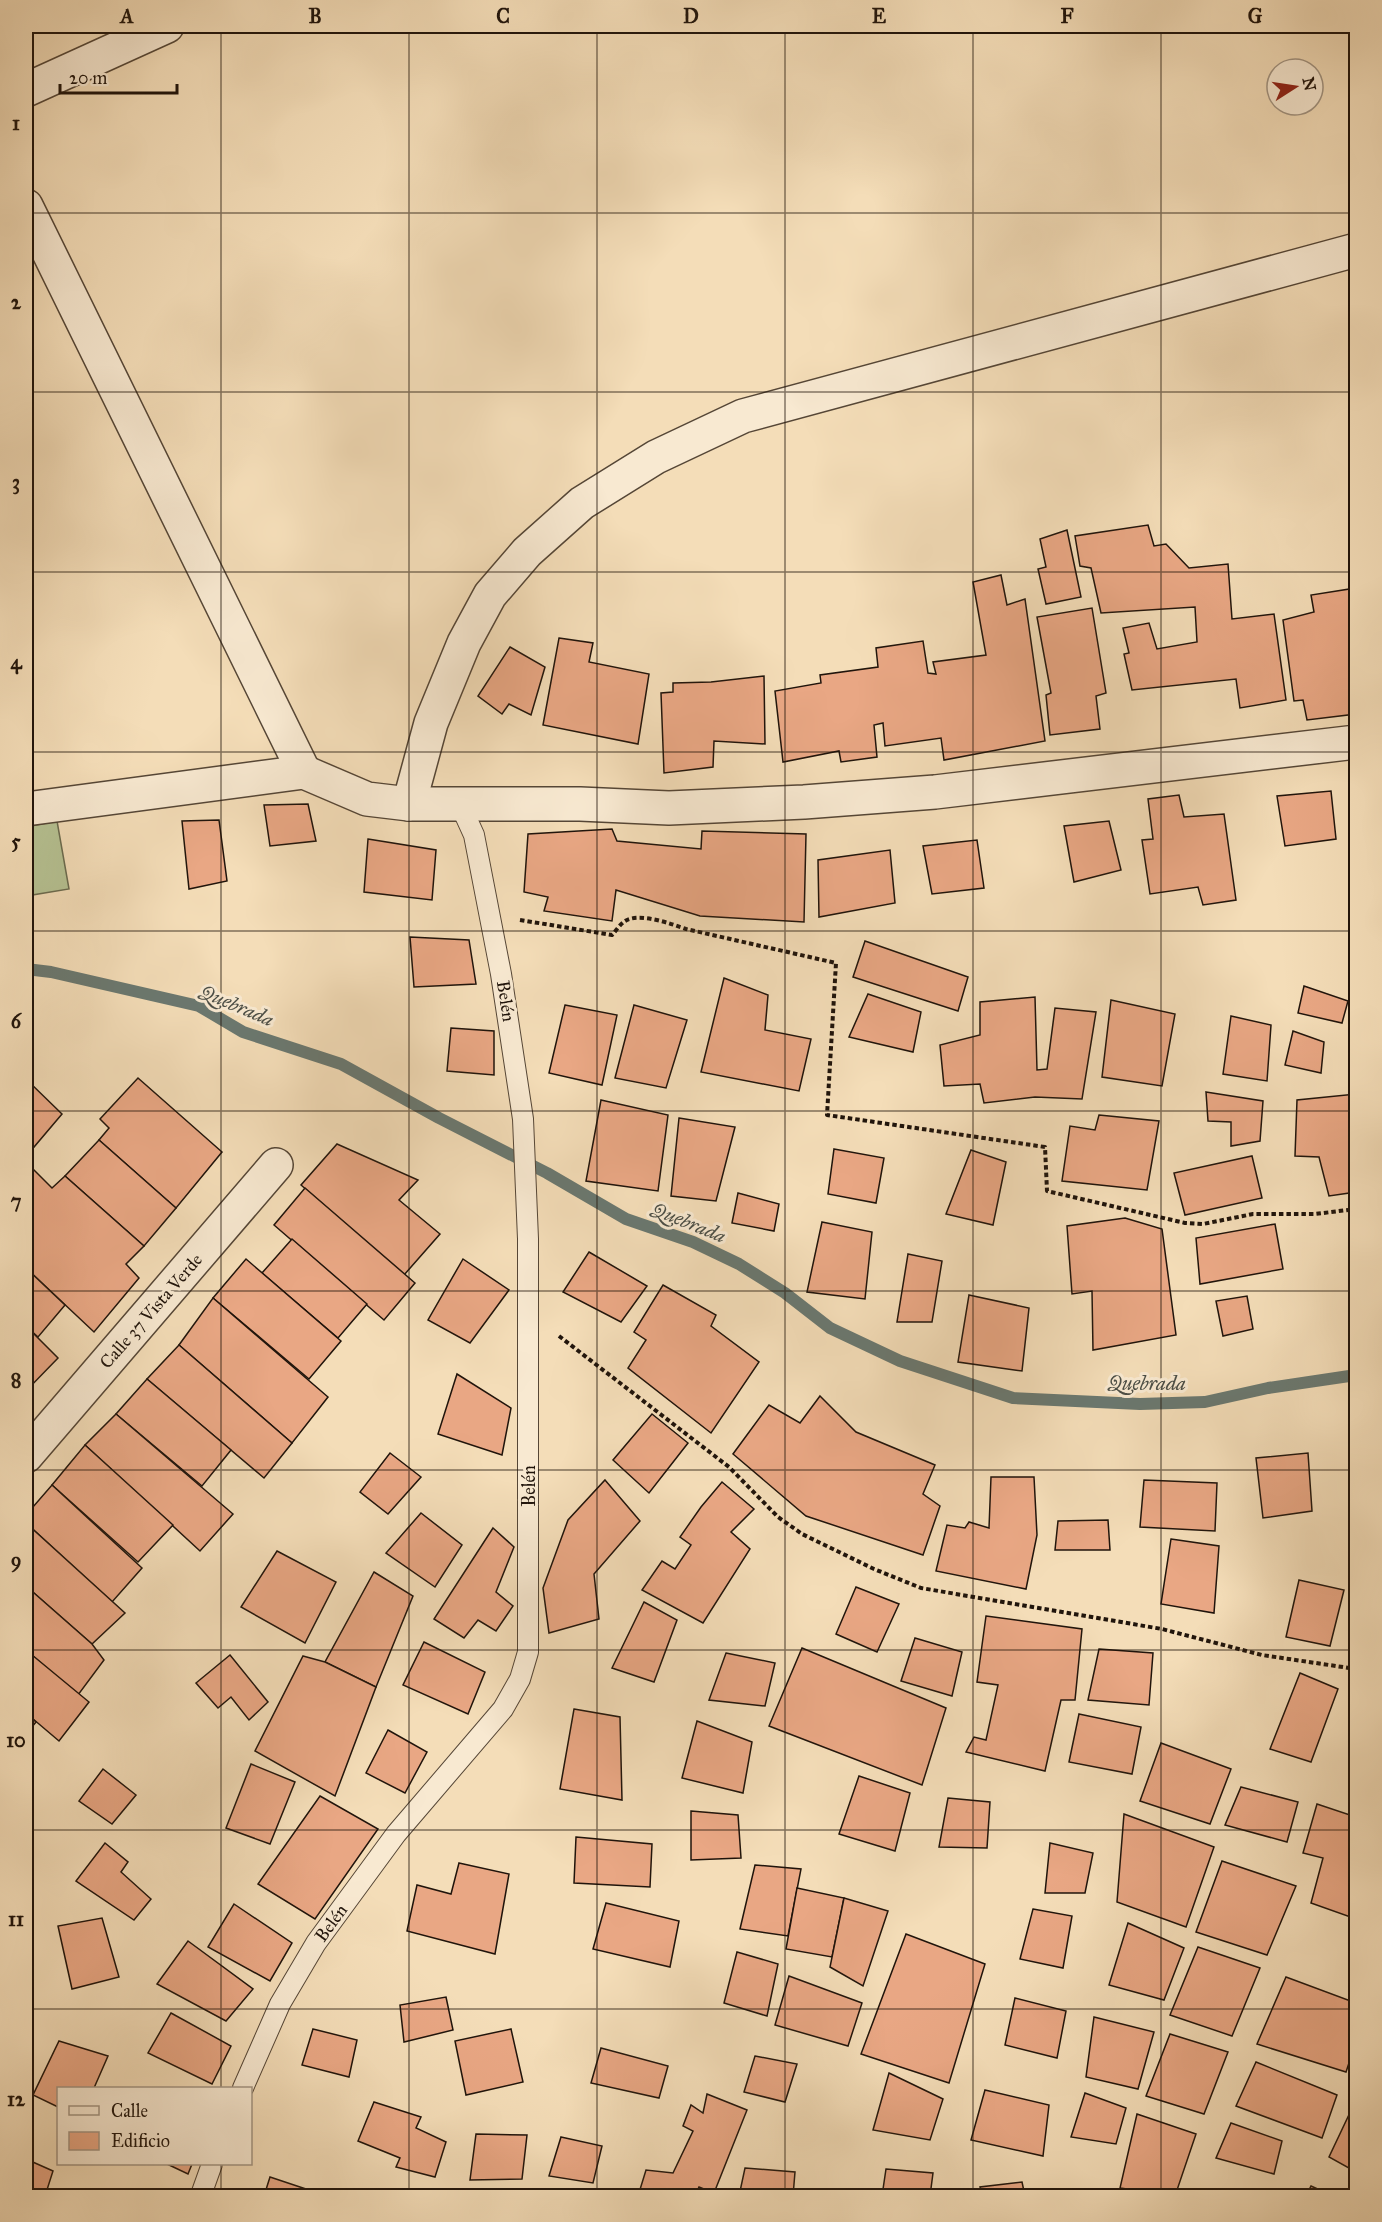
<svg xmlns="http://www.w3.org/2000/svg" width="1382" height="2222" viewBox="0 0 1382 2222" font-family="'IM FELL Great Primer',serif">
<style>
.green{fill:#b6c293;stroke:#6b6b4f;stroke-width:1.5}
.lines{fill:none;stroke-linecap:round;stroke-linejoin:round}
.stream{stroke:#6a7870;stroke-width:12}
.building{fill:#e9a784;stroke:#20140b;stroke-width:1.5}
.service-casing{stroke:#554636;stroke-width:22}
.minor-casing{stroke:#554636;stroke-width:36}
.path{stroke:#20140b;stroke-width:4;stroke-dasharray:4.5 3;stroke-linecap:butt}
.service{stroke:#f8e9d1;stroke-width:20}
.minor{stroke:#f8e9d1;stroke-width:33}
.grid{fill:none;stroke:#20140b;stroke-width:1.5;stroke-opacity:0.55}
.labels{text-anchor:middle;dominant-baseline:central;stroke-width:6;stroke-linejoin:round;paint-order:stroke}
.street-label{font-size:18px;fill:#20140b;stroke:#f8e9d1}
.water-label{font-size:20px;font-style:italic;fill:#4b4e46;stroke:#f8e9d1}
.neatline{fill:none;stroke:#20140b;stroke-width:2}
.grid-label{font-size:20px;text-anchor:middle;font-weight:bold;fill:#20140b}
</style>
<rect width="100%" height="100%" fill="#f4ddb8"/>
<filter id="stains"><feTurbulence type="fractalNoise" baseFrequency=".00333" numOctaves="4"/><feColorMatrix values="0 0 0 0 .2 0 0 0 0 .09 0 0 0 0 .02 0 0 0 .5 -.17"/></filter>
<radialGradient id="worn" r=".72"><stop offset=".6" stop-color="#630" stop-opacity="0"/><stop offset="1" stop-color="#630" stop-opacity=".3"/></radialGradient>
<polygon class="green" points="57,821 69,889 26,896 26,827"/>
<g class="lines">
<polyline class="stream" points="26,969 51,972 199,1006 243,1032 341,1064 439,1118 547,1173 626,1219 693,1242 739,1264 785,1293 830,1328 900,1361 1013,1398 1140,1404 1205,1402 1268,1388 1356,1375"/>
</g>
<g class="building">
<polygon points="1148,525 1154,546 1166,544 1189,568 1228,564 1232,619 1274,614 1286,700 1240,708 1236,679 1132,690 1124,654 1129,653 1123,628 1149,623 1157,649 1197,642 1195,607 1101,613 1091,568 1080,566 1075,536"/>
<polygon points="1067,530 1081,597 1046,604 1038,569 1046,567 1040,539"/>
<polygon points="1001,575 1007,605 1025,599 1045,741 944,760 941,738 885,746 883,723 874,725 877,757 841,762 839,751 783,762 775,691 821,683 820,675 878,667 876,648 923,641 928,673 936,674 933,662 986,655 973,582"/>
<polygon points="1356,588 1356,665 1353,665 1356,691 1356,714 1307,720 1303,700 1294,701 1283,620 1314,612 1311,595"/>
<polygon points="1092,608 1106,693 1096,696 1100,729 1050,735 1046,695 1051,693 1037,617"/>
<polygon points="559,638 593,643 589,662 649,674 638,744 543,725"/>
<polygon points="510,647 545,667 531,715 509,704 502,714 478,696"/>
<polygon points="764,676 765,744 714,741 713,767 664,773 661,693 673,692 673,683 711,682"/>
<polygon points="1356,777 1356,839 1349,778"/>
<polygon points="1331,791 1336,839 1285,846 1277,796"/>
<polygon points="1179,795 1184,817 1224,814 1236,900 1203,905 1198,887 1150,894 1142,840 1153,839 1148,799"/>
<polygon points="308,804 316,841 270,846 264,805"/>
<polygon points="219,820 227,881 189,889 182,821"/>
<polygon points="1109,821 1121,870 1074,882 1064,826"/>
<polygon points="612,829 617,841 701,849 702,831 806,834 804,922 700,916 616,890 612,921 544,911 548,897 524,892 528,834"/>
<polygon points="368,839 436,850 432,900 364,892"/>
<polygon points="977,840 984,888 932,894 923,846"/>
<polygon points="890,850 895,903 819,917 818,860"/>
<polygon points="410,937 469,940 476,984 414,987"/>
<polygon points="865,941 968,977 958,1011 853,977"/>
<polygon points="724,978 768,995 765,1030 811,1039 799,1091 701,1072"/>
<polygon points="1304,986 1348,1001 1342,1023 1298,1013"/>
<polygon points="868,994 921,1012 913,1052 849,1037"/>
<polygon points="1035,997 1037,1070 1047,1069 1055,1008 1096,1012 1082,1099 1035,1097 984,1103 980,1084 944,1086 940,1045 980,1035 980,1002"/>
<polygon points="1111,1000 1175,1014 1162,1086 1102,1077"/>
<polygon points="565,1005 617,1015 602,1085 549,1073"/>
<polygon points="634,1005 687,1020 666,1088 615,1078"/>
<polygon points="1231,1016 1271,1025 1267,1081 1223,1074"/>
<polygon points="451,1028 494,1031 494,1075 447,1071"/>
<polygon points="1293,1031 1324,1042 1321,1073 1285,1065"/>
<polygon points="138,1078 222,1152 176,1208 99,1140 109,1128 100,1119"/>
<polygon points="26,1079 62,1114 34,1147 26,1138"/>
<polygon points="1206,1092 1263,1101 1260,1141 1231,1146 1231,1122 1208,1121"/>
<polygon points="1356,1094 1356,1192 1329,1196 1319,1157 1295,1156 1297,1100"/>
<polygon points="601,1100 668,1115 658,1191 586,1181"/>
<polygon points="1099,1115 1159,1121 1147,1190 1062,1181 1070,1126 1095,1130"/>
<polygon points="679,1118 735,1127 716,1201 671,1196"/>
<polygon points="99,1140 176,1208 144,1246 65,1176"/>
<polygon points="337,1144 418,1180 399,1200 440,1234 404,1275 301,1185"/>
<polygon points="834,1149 884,1158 876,1203 828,1194"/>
<polygon points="971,1150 1006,1162 993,1225 946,1214"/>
<polygon points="1252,1156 1262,1198 1185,1215 1174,1173"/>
<polygon points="32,1168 52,1188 65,1176 144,1246 126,1264 139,1278 94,1332 26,1268 26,1175"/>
<polygon points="305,1188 415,1283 384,1320 274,1225"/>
<polygon points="738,1193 779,1204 774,1231 732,1223"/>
<polygon points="1125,1218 1162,1229 1176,1335 1093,1350 1092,1291 1072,1294 1067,1226"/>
<polygon points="822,1222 872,1232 865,1299 807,1292"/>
<polygon points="1275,1224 1283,1269 1200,1284 1196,1238"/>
<polygon points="292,1239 367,1304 338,1338 262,1273"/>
<polygon points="589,1252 647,1286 621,1322 563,1292"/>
<polygon points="908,1254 942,1261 932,1322 897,1322"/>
<polygon points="246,1259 341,1341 309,1379 213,1298"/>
<polygon points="463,1259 509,1290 470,1343 428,1320"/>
<polygon points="26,1268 65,1305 38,1337 26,1326"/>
<polygon points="663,1285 716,1315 711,1326 759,1362 711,1433 628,1368 646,1340 634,1332"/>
<polygon points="969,1295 1029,1308 1022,1371 958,1362"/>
<polygon points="1247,1296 1253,1329 1223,1336 1216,1301"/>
<polygon points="213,1298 328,1397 292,1443 179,1345"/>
<polygon points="26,1326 58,1358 26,1391"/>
<polygon points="179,1345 292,1443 264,1478 147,1379"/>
<polygon points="457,1374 511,1408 502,1455 438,1434"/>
<polygon points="147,1379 231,1450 202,1486 116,1414"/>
<polygon points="820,1396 856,1432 935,1465 923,1494 940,1506 923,1555 806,1516 733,1454 769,1405 800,1423"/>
<polygon points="116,1414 233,1514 200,1551 85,1445"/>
<polygon points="652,1414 688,1443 649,1493 613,1460"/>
<polygon points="85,1445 173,1525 138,1562 52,1485"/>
<polygon points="390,1453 421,1477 388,1514 360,1492"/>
<polygon points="1308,1453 1312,1511 1263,1518 1256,1458"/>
<polygon points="991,1477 1034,1477 1037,1535 1026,1589 936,1571 947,1525 965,1528 969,1522 989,1528"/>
<polygon points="605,1480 640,1521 594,1574 599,1619 549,1633 543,1588 568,1520"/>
<polygon points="1144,1480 1217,1483 1215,1531 1140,1527"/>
<polygon points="722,1482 754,1509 731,1532 750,1549 703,1623 642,1590 662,1561 675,1569 691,1545 680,1537 701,1507"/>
<polygon points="52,1485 142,1568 112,1602 26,1523 26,1515"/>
<polygon points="421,1513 462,1545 435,1587 386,1553"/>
<polygon points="1108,1520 1110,1550 1055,1550 1058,1521"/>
<polygon points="26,1523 125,1613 92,1644 26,1586"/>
<polygon points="493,1528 514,1547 496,1592 513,1606 496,1631 478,1620 464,1638 434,1619"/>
<polygon points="1171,1539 1219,1546 1214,1613 1161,1604"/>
<polygon points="277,1551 336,1582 305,1643 241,1607"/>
<polygon points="374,1572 413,1596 376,1687 325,1662"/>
<polygon points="1299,1580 1344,1590 1330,1646 1286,1637"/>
<polygon points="26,1586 92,1644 104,1660 78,1695 26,1650"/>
<polygon points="856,1587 899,1604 877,1652 836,1634"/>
<polygon points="644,1602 677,1620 654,1682 612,1668"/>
<polygon points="986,1616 1082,1629 1075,1700 1061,1700 1045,1771 966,1752 974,1737 986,1740 998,1685 977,1682"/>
<polygon points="915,1638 962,1652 952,1696 901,1681"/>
<polygon points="424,1642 485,1672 468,1714 403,1685"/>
<polygon points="802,1648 946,1708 922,1785 769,1726"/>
<polygon points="1099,1649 1153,1653 1149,1705 1088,1700"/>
<polygon points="26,1650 89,1702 59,1741 26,1713"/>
<polygon points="726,1653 775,1663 765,1706 709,1700"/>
<polygon points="230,1655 268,1702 249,1720 231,1697 218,1708 196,1683"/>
<polygon points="303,1656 325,1662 376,1687 335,1796 255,1751"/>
<polygon points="1300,1673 1338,1689 1311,1762 1270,1749"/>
<polygon points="574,1709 620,1717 622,1800 560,1789"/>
<polygon points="26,1713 36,1722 26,1734"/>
<polygon points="1079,1714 1141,1727 1132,1774 1069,1762"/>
<polygon points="697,1721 752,1742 743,1793 682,1778"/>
<polygon points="388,1730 427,1752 405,1793 366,1773"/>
<polygon points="1161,1743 1231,1769 1210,1824 1140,1801"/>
<polygon points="251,1764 295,1782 270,1844 226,1828"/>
<polygon points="103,1769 136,1795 112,1824 79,1801"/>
<polygon points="859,1776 910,1793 895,1851 839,1834"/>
<polygon points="1241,1787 1298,1802 1287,1842 1225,1825"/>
<polygon points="320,1796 378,1829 315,1919 258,1884"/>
<polygon points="948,1798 990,1802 987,1848 939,1847"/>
<polygon points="1317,1804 1356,1817 1356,1919 1311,1903 1323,1858 1303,1853"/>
<polygon points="691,1811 738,1815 741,1858 691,1860"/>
<polygon points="1124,1814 1214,1847 1186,1927 1117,1902"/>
<polygon points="576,1837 652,1844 650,1887 574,1883"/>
<polygon points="105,1843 128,1862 121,1872 151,1899 134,1920 76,1881"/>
<polygon points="1050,1843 1093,1853 1085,1893 1045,1893"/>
<polygon points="1222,1861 1296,1886 1267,1955 1196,1932"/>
<polygon points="459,1863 509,1874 495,1954 407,1931 417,1885 451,1894"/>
<polygon points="755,1865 801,1869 788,1936 740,1929"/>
<polygon points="797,1888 844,1898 832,1957 786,1949"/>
<polygon points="844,1898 888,1911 863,1986 830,1967"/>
<polygon points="606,1903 679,1921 670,1967 593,1949"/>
<polygon points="234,1904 292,1943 270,1981 208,1947"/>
<polygon points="1033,1909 1072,1916 1063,1968 1020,1959"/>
<polygon points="102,1918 119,1977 72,1989 58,1926"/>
<polygon points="1128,1923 1184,1948 1164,2000 1109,1985"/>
<polygon points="906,1934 985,1964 949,2083 861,2054"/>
<polygon points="188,1941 253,1989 226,2021 157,1984"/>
<polygon points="1198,1947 1260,1968 1232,2036 1170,2015"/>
<polygon points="737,1952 778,1964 767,2016 724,2003"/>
<polygon points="789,1976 862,2003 848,2046 775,2025"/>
<polygon points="1286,1977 1356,2003 1356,2042 1346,2072 1257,2044"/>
<polygon points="446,1997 453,2030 404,2042 400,2005"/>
<polygon points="1015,1998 1066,2011 1057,2058 1005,2045"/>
<polygon points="171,2013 231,2046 212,2084 148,2053"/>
<polygon points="1094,2017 1154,2032 1138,2089 1086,2077"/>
<polygon points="313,2029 357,2040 349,2077 302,2065"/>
<polygon points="511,2029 523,2082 466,2095 455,2041"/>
<polygon points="1170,2034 1228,2052 1204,2114 1146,2096"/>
<polygon points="59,2041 108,2056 94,2088 58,2088 58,2107 33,2095"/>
<polygon points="601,2048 668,2066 659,2098 591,2083"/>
<polygon points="755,2056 797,2064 785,2102 744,2092"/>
<polygon points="1256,2062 1337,2095 1322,2138 1236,2106"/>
<polygon points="889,2073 943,2099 930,2140 873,2130"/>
<polygon points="985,2090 1049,2105 1043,2156 971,2140"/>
<polygon points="1085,2093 1126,2108 1116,2144 1071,2137"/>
<polygon points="707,2094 747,2110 714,2193 699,2187 695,2196 638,2196 646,2170 673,2173 693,2131 683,2126 691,2105 703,2113"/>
<polygon points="374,2102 421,2117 416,2128 446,2142 435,2177 396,2167 400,2158 358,2141"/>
<polygon points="1355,2102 1356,2103 1356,2172 1329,2157"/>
<polygon points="1137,2114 1196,2134 1175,2196 1120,2188"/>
<polygon points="1231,2123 1282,2141 1274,2174 1216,2158"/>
<polygon points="476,2134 527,2135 522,2179 470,2180"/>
<polygon points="561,2137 602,2146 593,2183 549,2176"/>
<polygon points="26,2159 53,2171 45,2196 26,2196"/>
<polygon points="167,2164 192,2164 188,2174"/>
<polygon points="745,2168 795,2172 793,2196 739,2196"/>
<polygon points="886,2169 933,2173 930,2196 882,2196"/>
<polygon points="270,2177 318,2193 317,2196 264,2196"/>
<polygon points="1022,2182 1025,2196 982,2196 980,2187"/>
<polygon points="1311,2186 1333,2196 1306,2196"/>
</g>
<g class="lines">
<g class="service-casing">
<g id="service">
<polyline points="243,2088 280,2004 316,1943 396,1834 503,1709 520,1679 528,1652 528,1239 523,1119 501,974 474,835 459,802"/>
<polyline points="203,2196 202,2192 212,2164"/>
</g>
</g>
<g class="minor-casing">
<g id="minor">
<polyline points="26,90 167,26"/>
<polyline points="26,206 304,772"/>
<polyline points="409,804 431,723 464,643 490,595 527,552 582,503 656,457 743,416 1356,250"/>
<polyline points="26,809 304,772 367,799 409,804 580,804 669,808 804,802 935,792 1356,742"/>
<polyline points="26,1456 276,1165"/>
</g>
</g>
<g class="path">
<path d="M520,920l92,15c4,-4 8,-11 13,-14 14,-9 47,3 61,8l150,34 -9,152 218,32 2,44 138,32 18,1 50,-10h62l41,-5"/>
<polyline points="559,1336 729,1467 778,1517 802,1534 874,1569 921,1588 1162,1629 1262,1655 1356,1669"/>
</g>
<use href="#service" class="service"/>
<use href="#minor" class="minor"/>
</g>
<path class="grid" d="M221,26v2062M409,26v2170M597,26v2170M785,26v2170M973,26v2170M1161,26v2170M26,213h1330M26,392h1330M26,572h1330M26,752h1330M26,931h1330M26,1111h1330M26,1291h1330M26,1470h1330M26,1650h1330M26,1830h1330M26,2009h1330M221,2164v32"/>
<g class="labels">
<g class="street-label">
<text transform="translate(506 1001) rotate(81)">Belén</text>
<text transform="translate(151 1311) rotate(-49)">Calle 37 Vista Verde</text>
<text transform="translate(529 1486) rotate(-90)">Belén</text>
<text transform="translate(331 1923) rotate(-54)">Belén</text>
</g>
<g class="water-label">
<text transform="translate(237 1005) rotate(23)">Quebrada</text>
<text transform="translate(689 1222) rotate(22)">Quebrada</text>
<text x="1147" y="1383">Quebrada</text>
</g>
</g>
<rect width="1382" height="2222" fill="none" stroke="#f4ddb8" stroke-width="66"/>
<rect x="57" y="2087" width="195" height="78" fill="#f8e9d1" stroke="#a29482" stroke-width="1.5"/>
<rect x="69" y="2106" width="30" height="9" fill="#f8e9d1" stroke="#a29482" stroke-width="1.5"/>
<text x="111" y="2117" font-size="18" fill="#20140b">Calle</text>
<rect x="69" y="2132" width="30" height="18" fill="#e9a784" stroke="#a29482" stroke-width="1.5"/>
<text x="111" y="2147" font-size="18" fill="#20140b">Edificio</text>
<g transform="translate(1295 87) rotate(78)"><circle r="28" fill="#f8e9d1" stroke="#a29482" stroke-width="1.5"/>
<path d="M0-4.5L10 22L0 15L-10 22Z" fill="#8f2418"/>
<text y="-9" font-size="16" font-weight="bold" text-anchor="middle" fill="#20140b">N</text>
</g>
<path d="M60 84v9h117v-9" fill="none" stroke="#20140b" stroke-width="3"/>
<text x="69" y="84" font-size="18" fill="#20140b" stroke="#f8e9d1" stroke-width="4.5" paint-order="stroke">20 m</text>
<rect x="33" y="33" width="1316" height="2156" class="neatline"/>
<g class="grid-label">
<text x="127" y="23">A</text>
<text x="315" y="23">B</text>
<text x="503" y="23">C</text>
<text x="691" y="23">D</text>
<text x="879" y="23">E</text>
<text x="1067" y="23">F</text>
<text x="1255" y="23">G</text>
<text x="16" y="130">1</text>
<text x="16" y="309">2</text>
<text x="16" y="489">3</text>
<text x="16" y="669">4</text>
<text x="16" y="848">5</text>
<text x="16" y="1028">6</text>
<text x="16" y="1208">7</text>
<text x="16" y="1387">8</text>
<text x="16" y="1567">9</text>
<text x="16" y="1747">10</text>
<text x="16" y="1926">11</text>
<text x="16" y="2106">12</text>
</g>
<rect width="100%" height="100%" filter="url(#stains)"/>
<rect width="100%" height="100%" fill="url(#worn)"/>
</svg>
